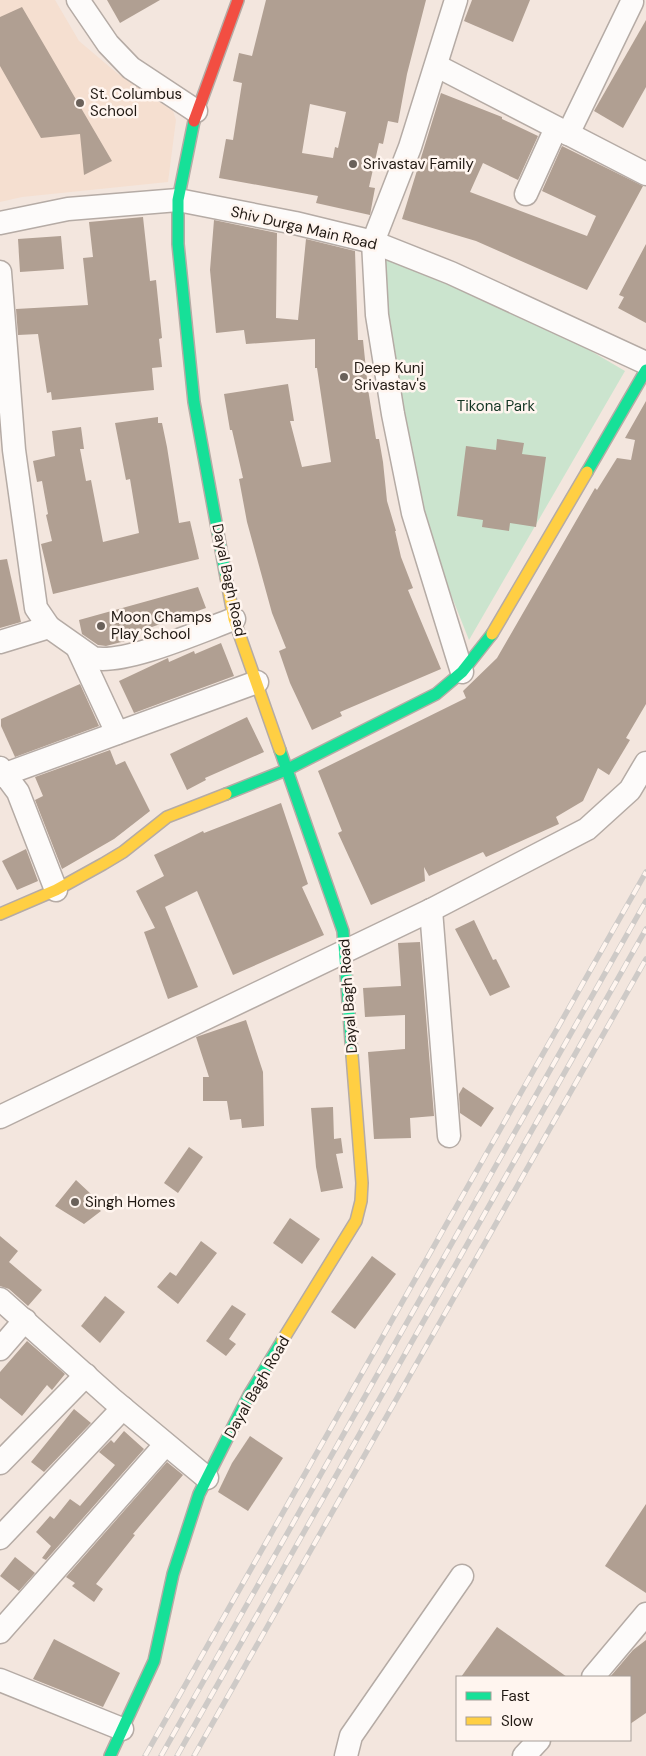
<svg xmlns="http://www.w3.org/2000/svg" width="646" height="1756" viewBox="0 0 646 1756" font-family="'DM Sans',sans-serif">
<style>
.built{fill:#f5dfd0}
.green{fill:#cbe4ce}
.building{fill:#b09f92;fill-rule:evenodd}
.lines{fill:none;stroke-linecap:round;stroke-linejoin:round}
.street-casing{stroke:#b5aba5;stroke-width:25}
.fast-casing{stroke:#b5aba5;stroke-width:14}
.slow-casing{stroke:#b5aba5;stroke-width:14}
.jam-casing{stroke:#b5aba5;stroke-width:14}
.street{stroke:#fdfbfa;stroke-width:22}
.fast{stroke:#16e098;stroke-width:11}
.slow{stroke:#ffcf43;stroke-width:11}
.jam{stroke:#f24e42;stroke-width:11}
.rail-casing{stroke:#cecac7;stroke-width:5.5}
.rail{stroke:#fff5ef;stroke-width:4;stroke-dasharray:11;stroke-linecap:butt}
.poi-dot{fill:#6a615a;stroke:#fff5ef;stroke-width:2}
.labels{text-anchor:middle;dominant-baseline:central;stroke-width:5;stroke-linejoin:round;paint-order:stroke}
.poi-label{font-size:15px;fill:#211913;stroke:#fff5ef;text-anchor:start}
.street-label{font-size:15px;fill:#211913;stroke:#fff5ef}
.park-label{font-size:15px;fill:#133523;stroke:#fff5ef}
</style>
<rect width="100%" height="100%" fill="#f3e6de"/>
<polygon class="built" points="0,0 55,0 79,41 118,74 173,111 176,120 168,182 22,197 0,202"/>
<polygon class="green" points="377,248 514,306 625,371 469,640 419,514"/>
<g class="building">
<polygon points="107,0 160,0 120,23"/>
<path d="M266,0h160l-19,74 -9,49 -10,-2 -5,23 -4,-1 -10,44 6,1 -5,27 -54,-12 2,-7 -99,-18 7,-39 7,1 9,-57 -9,-2 6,-28 13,3zM310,104l36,8 -8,36 -3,-1 -2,11 -31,-5z"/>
<polygon points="472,0 530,0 513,42 464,21"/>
<polygon points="22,7 112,161 84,175 80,134 41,138 0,66 0,17"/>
<polygon points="646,20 646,87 623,128 594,111"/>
<polygon points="441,93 502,117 502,119 538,136 518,180 483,163 470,192 587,236 596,216 542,191 562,146 643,186 587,290 476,241 402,219"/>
<polygon points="143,217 150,281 156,280 162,338 159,339 162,367 152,368 154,390 52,400 51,392 47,393 38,334 18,335 16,309 88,305 83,258 93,257 89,222"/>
<polygon points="214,220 277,233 276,318 298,320 306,239 355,251 358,340 363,340 368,389 376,439 379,439 383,462 387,501 396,531 395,531 401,557 413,588 408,590 441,669 340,712 342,716 312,730 290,683 279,651 286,648 272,613 247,522 239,479 243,478 232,430 230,430 224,394 288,384 294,421 290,421 302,467 331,462 317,368 315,368 315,339 246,344 244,330 216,333 210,270"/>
<polygon points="61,236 64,269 20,272 18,239"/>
<polygon points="646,244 646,323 618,308 624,297 619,295"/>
<polygon points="646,401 646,704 626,738 630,740 609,775 598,768 583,801 556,817 559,824 486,857 483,852 429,876 424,867 425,881 371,905 338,833 342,831 318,771 466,698 463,691 497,658 595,488 597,490 617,458 631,460 635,440 625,438"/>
<polygon points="158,417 158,423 162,423 167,447 179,523 190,521 199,559 53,594 41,544 52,541 46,515 48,514 42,481 37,482 33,461 55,456 52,431 81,427 84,449 80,449 86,481 91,480 103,542 139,533 130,479 126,480 115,423"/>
<polygon points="497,439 524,443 522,454 546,457 536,527 510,523 509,531 482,527 483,520 457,516 466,446 496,450"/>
<polygon points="7,559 21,622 0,628 0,560"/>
<polygon points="198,587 206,608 132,634 133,639 106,646 98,645 82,634 79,620"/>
<polygon points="221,643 234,676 134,713 119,681 168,658 169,662 194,651 195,654"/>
<polygon points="80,684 99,726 15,757 1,726 1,719"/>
<polygon points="247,717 264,752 205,778 206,780 187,790 170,754"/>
<polygon points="110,750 116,765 125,761 150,811 114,839 62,869 35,800 43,796 35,777"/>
<polygon points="281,803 308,884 302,887 324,935 233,975 197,891 165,907 198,987 168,999 144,932 155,928 136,891 164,876 154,855 203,831 204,833"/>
<polygon points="26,849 38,881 17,890 2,861"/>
<polygon points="474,920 493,960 496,959 510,987 490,996 455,929"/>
<polygon points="420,942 434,1116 410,1118 411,1138 374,1139 368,1052 405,1049 405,1015 365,1017 363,988 401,986 398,943"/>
<polygon points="246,1020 263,1072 264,1126 242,1128 241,1119 230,1120 227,1101 203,1101 203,1077 209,1077 196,1037"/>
<polygon points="463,1087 494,1108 481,1127 460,1113 459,1094"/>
<polygon points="333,1107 334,1139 341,1138 343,1153 336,1154 343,1188 321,1192 316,1167 311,1108"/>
<polygon points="189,1147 203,1157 178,1193 164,1183"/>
<polygon points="76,1180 92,1195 88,1199 101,1211 84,1224 55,1206"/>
<polygon points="290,1218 320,1239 302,1264 273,1243"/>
<polygon points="0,1236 18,1251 9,1262 42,1290 28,1306 9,1289 0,1286"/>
<polygon points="201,1241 217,1253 178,1304 157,1287 170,1272 176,1276"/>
<polygon points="372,1256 396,1274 355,1329 331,1312"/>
<polygon points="105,1296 125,1312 100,1343 81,1326"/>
<polygon points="232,1305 246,1314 229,1339 236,1344 226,1356 206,1341"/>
<polygon points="27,1341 65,1374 52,1390 47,1385 22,1416 0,1398 0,1372"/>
<polygon points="74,1409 91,1423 44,1472 31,1462"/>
<polygon points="124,1431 144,1449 46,1560 42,1558 51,1546 36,1532 50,1516 54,1519 70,1499 80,1506 115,1465 99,1452 111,1440 114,1443"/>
<polygon points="250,1436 283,1458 248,1511 218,1492 232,1463"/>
<polygon points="167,1462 183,1475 133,1534 135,1535 96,1584 103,1589 94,1602 72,1586 75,1583 66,1577"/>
<polygon points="646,1504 646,1593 605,1566"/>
<polygon points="15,1557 35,1573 19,1591 0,1576"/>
<polygon points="497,1627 567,1677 461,1677"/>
<polygon points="54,1639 120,1673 103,1707 33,1679"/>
<polygon points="646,1640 646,1713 630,1724 630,1677 610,1677 633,1650"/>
</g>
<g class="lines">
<g class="street-casing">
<g id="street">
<polyline points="78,0 108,44 131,68 196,111"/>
<polyline points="456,0 410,147 373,242 377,315 393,414 413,513 462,672"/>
<polyline points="437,66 646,174"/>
<polyline points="568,134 632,2"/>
<polyline points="526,194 556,128"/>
<polyline points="0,223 68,209 178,200 295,223 373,242 451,273 646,363"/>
<path d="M0,272l14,178 22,158 13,19 44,31c32,7 108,-27 141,-39"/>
<polyline points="0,642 49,627"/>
<polyline points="77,647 117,733"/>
<polyline points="0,768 18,792 56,890"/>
<polyline points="0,776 257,682"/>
<polyline points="431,910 449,1136"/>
<polyline points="0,1117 431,910 587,829 630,790 646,763"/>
<polyline points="0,1299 112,1399 207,1478"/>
<polyline points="0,1349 25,1320"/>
<polyline points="0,1463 86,1375"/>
<polyline points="0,1538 123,1408"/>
<polyline points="0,1632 165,1445"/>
<polyline points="593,1677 646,1614"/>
<polyline points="0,1680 122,1729"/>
<polyline points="346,1756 351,1736 462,1576"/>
<polyline points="524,1756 539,1740"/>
</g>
</g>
<g class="fast-casing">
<g id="fast">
<polyline points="194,121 178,200 178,244 194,402 226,577"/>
<polyline points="587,472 646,370"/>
<polyline points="280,750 343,931 352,1055"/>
<polyline points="226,794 286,770 436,694 462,672 492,634"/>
<polyline points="110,1756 154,1661 173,1574 199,1494 249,1395 282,1341"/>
</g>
</g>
<g class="slow-casing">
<g id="slow">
<polyline points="226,577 234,619 280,750"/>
<polyline points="492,634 587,472"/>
<polyline points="0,914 56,890 103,864 123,852 167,817 226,794"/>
<polyline points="282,1341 356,1221 361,1201 362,1183 352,1055"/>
</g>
</g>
<g class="jam-casing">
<polyline id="jam" points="194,121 238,0"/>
</g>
<use href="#street" class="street"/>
<use href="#fast" class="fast"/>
<use href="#slow" class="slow"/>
<use href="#jam" class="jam"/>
<g class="rail-casing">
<g id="rail">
<polyline points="145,1756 646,872"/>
<polyline points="161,1756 646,901"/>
<polyline points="177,1756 646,929"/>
<polyline points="194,1756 646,959"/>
</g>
</g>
<use href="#rail" class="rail"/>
</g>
<g class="poi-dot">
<circle cx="80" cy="103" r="5"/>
<circle cx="353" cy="164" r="5"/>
<circle cx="344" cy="377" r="5"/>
<circle cx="101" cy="626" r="5"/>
<circle cx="75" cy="1202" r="5"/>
</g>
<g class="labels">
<g class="poi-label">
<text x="90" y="94">St. Columbus<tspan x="90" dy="17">School</tspan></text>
<text x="363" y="164">Srivastav Family</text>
<text x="354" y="368">Deep Kunj<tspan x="354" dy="17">Srivastav's</tspan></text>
<text x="111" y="617">Moon Champs<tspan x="111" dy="17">Play School</tspan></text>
<text x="85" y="1202">Singh Homes</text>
</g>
<g class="street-label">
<text transform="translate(304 228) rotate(13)">Shiv Durga Main Road</text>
<text transform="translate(229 580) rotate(78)">Dayal Bagh Road</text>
<text transform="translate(348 996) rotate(-94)">Dayal Bagh Road</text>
<text transform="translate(257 1387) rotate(-60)">Dayal Bagh Road</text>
</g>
<g class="park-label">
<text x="496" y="406">Tikona Park</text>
</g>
</g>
<rect x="456" y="1676" width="175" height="65" fill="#fff5ef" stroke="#a69d97"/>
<rect x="466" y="1692" width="25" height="8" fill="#16e098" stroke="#a69d97"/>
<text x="501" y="1701" font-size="15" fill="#211913">Fast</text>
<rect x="466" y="1717" width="25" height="8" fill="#ffcf43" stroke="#a69d97"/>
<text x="501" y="1726" font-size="15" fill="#211913">Slow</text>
</svg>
